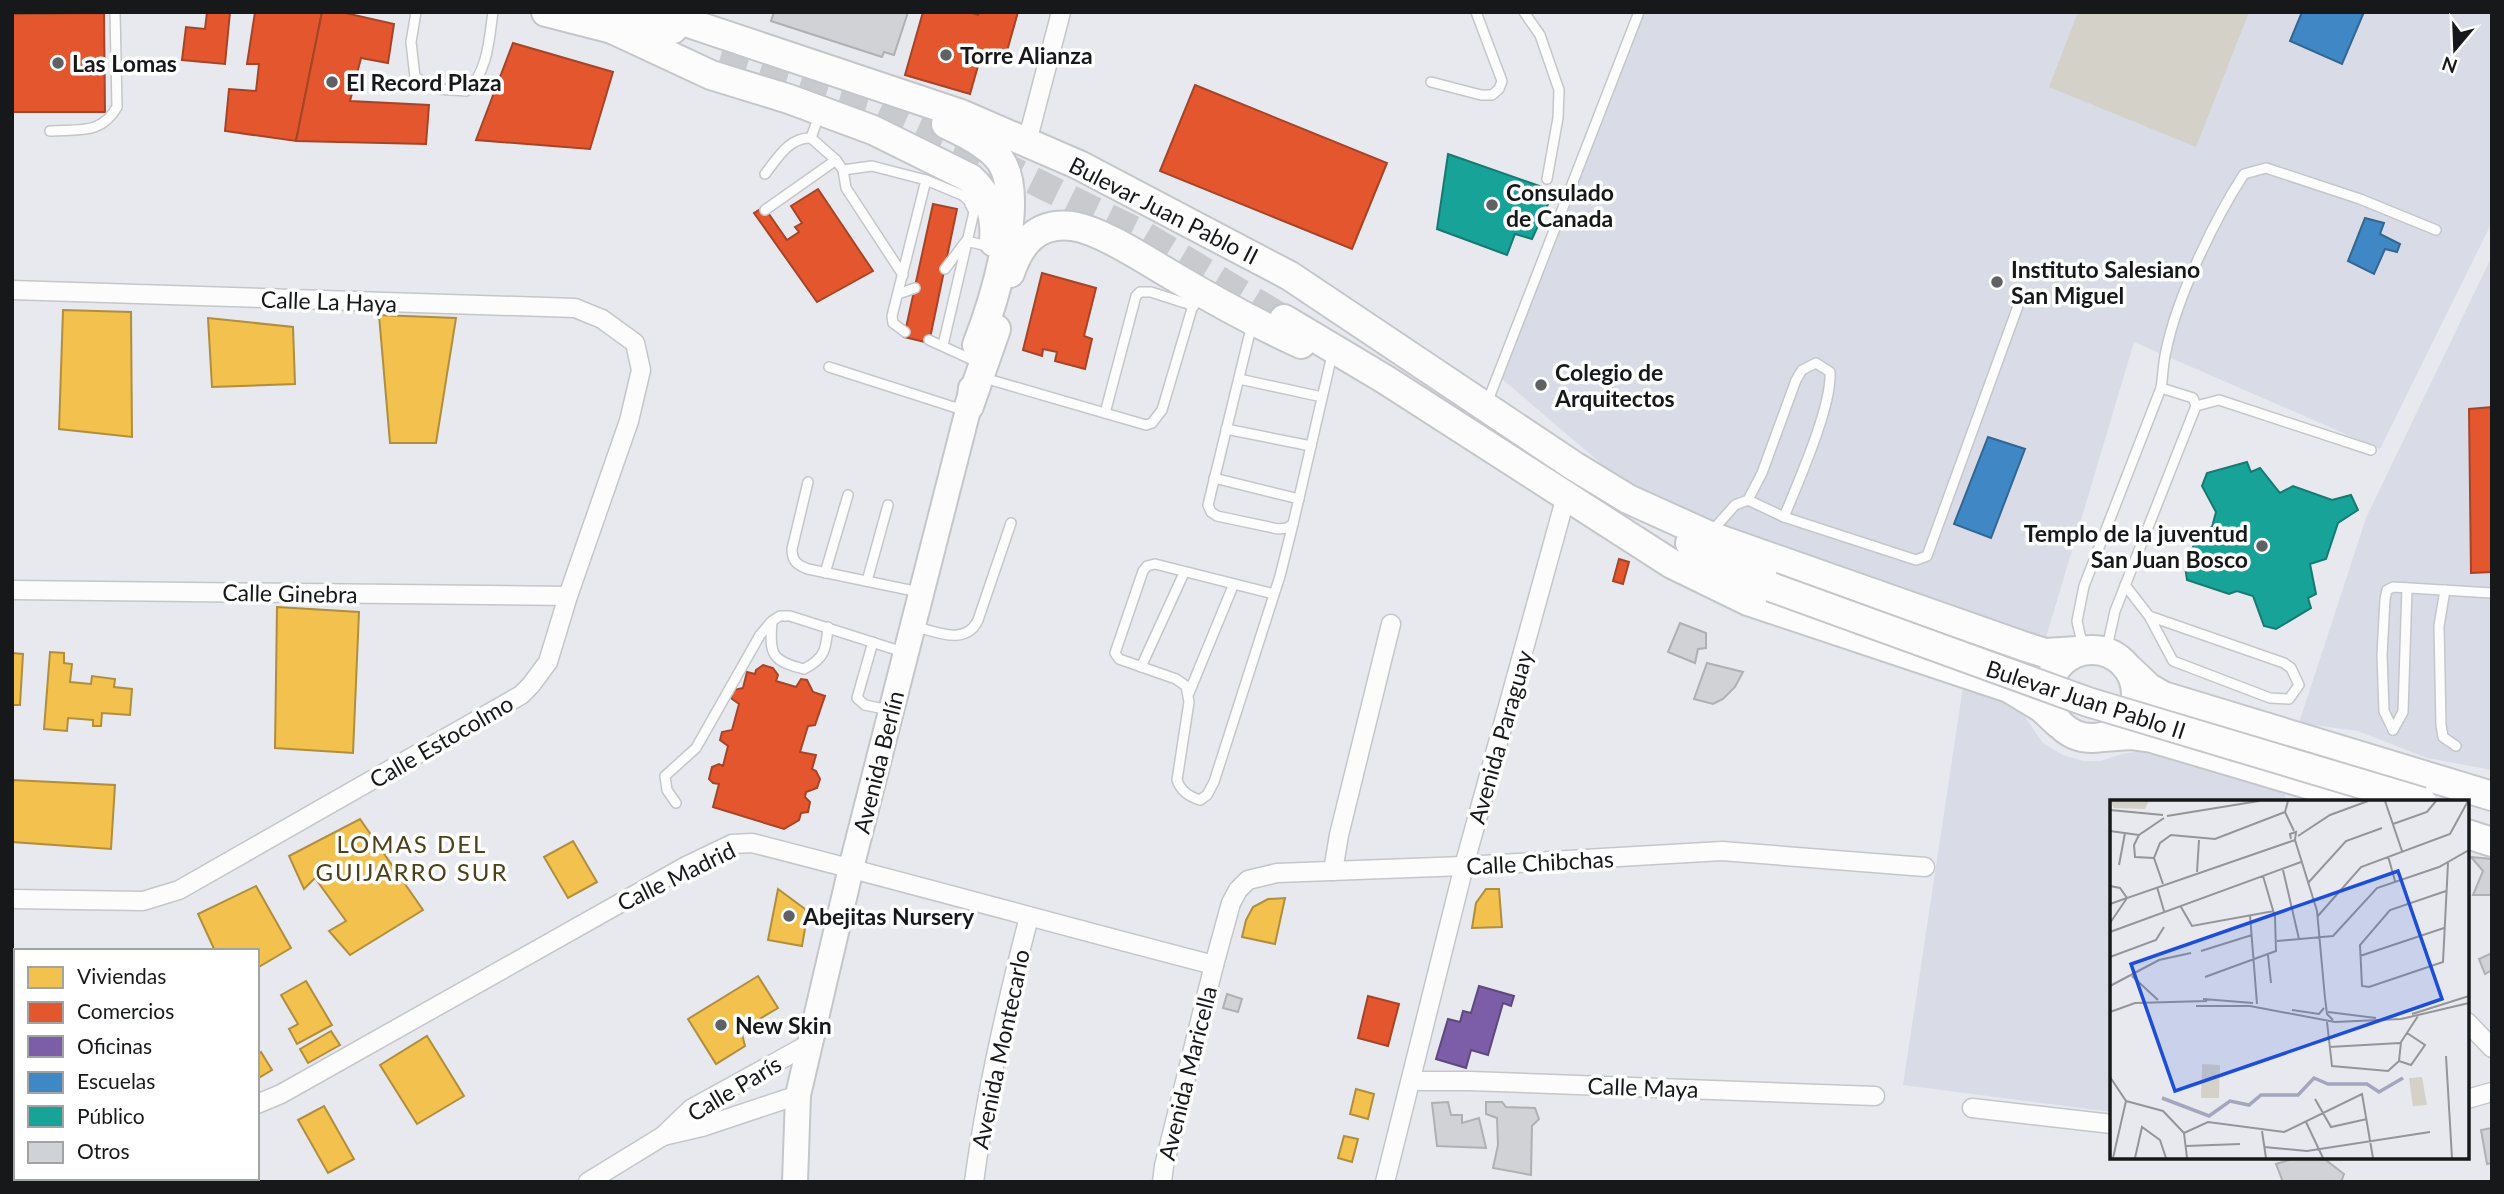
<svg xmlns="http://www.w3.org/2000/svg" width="2504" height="1194" viewBox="0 0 2504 1194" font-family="Lato,sans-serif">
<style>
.built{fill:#d9dce6}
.green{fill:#d4d1c9}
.homes{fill:#f2c14e;stroke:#b08e3e;stroke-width:2}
.shops{fill:#e4572e;stroke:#a64428;stroke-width:2}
.offices{fill:#7b5ea7;stroke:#5d497d;stroke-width:2}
.schools{fill:#3f88c5;stroke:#336692;stroke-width:2}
.public{fill:#17a398;stroke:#177972;stroke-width:2}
.building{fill:#d1d2d6;stroke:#afb0b3;stroke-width:2}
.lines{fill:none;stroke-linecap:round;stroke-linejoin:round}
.primary-tunnel{stroke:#c9cace;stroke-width:28;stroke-dasharray:28 14;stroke-linecap:butt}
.lane-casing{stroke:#c5c6ca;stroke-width:12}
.street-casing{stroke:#c5c6ca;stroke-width:21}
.secondary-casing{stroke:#c5c6ca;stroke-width:28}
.primary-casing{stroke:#c5c6ca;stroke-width:32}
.lane{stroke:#fcfcfc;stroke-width:9}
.street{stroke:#fcfcfc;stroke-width:18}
.secondary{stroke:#fcfcfc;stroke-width:24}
.primary{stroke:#fcfcfc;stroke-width:28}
.primary-bridge-casing{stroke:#c5c6ca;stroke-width:32;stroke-linecap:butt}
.primary-bridge{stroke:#fcfcfc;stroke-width:28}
.poi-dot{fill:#606164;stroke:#fff;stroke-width:2.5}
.labels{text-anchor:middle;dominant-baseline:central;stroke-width:7;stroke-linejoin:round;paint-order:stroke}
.poi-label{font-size:23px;font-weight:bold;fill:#17181a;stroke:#fff;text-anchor:start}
.street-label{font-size:23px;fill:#17181a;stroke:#fff}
.neighbourhood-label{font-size:24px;letter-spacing:2px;fill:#4c4118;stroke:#fff}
.inset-river{fill:none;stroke:#a3a6bd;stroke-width:3.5}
.inset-road{fill:none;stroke:#949599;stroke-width:2}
.view{fill:#1d4ed8;fill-opacity:0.15;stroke:#1d4ed8;stroke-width:3.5}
.inset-edge{fill:none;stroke:#17181a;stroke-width:3.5}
</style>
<rect width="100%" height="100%" fill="#e8e9ee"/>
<g class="built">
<polygon points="1639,12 2492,12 2492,222 2380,449 2134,342 2045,641 1696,522 1605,467 1495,373"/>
<polygon points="2492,256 2492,770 2427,758 2358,731 2299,723 2366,518"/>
<polygon points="1963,687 2003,699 2019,709 2043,743 2063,755 2083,761 2101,761 2122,754 2155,749 2286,788 2285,802 2112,802 2112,1112 1903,1085"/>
</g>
<polygon class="green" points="2078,12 2249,12 2196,147 2049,87"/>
<g class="homes">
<polygon points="63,310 131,312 132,437 59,429"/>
<polygon points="379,315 456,318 436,443 390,443"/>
<polygon points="208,318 293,327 295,384 212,387"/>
<polygon points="277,607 359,612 353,753 275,748"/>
<polygon points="50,652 64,653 64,663 72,664 70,682 91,684 92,676 115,679 114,687 132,689 130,715 102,713 101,726 93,726 93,720 68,718 67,731 44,729"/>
<polygon points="12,653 23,654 20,705 12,705"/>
<polygon points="12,780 115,785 111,849 12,842"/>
<polygon points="360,819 423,910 350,955 329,931 346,921 315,878 304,889 289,856"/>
<polygon points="573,841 597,882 568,898 544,857"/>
<polygon points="256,886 291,948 257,968 257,951 215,951 198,914"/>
<polygon points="778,889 805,909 806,923 802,946 768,940"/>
<polygon points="1486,889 1499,889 1502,927 1472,928 1476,903"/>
<polygon points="1285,898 1275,944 1242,937 1246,920 1253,907 1268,899"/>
<polygon points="758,976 778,1008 741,1030 745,1046 716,1064 688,1019"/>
<polygon points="306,981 332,1025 297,1044 289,1029 298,1024 281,995"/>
<polygon points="331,1031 340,1045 308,1063 300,1049"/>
<polygon points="427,1036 464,1096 417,1124 380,1065"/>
<polygon points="261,1052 272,1070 257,1079 257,1055"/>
<polygon points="1356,1089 1374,1094 1368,1119 1350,1114"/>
<polygon points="324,1106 354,1159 328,1173 298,1120"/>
<polygon points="1344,1136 1358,1139 1352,1162 1338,1158"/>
</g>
<g class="shops">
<polygon points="207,12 230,12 225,64 182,60 186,27 205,29"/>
<polygon points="255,12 322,12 296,141 225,131 229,89 256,91 259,64 247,64"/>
<polygon points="322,12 341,12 394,24 388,63 361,58 350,101 429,105 426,144 296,141"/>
<polygon points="923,12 969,12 978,15 979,12 1018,12 1005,58 982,52 970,94 905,75"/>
<polygon points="104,13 105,112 12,112 12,14"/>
<polygon points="513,43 613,72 590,149 476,140"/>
<polygon points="1195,85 1387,163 1352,249 1160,171"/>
<polygon points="818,189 873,271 817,302 754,213 764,207 787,240 799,232 795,227 802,223 791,206"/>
<polygon points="933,204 957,209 929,343 904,337"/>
<polygon points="1042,273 1096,288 1084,336 1092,339 1085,369 1055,361 1057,352 1043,349 1042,356 1023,350"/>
<polygon points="2492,407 2492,572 2471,573 2469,409"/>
<polygon points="1619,559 1629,562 1623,584 1613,581"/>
<polygon points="763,665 773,668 778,675 776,681 796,687 801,679 807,680 813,692 825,696 815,725 808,726 800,752 816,755 812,769 816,771 820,779 817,788 806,792 805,797 810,802 808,812 801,813 799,820 784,829 713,807 719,784 713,783 709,779 712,767 719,764 723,766 728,746 720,740 722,732 732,730 739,704 731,698 733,690 743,688 747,672 755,674 756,670"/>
<polygon points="1368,996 1399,1004 1388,1046 1358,1038"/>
</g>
<polygon class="offices" points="1479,986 1514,996 1511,1006 1503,1003 1488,1055 1471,1050 1466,1068 1436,1059 1448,1019 1460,1022 1463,1011 1471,1013"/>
<g class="schools">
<polygon points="2302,12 2364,12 2342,64 2290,41"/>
<polygon points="2365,218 2384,223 2380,234 2400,244 2397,252 2385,249 2374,274 2348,261"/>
<polygon points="1988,437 2025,449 1991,538 1954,524"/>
</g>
<g class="public">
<polygon points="1448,154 1554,191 1532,239 1515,234 1507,255 1437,229"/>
<polygon points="2247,462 2251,472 2260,468 2280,493 2293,486 2332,500 2351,495 2358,510 2338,523 2326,559 2310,564 2316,594 2308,598 2311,608 2276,629 2264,626 2253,596 2237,591 2229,594 2187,580 2185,566 2199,533 2212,527 2216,512 2202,486 2207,473"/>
</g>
<g class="building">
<polygon points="774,12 908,12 894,55 884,52 882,57 771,21"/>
<polygon points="1680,623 1706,633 1706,648 1698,649 1695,663 1668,652"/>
<polygon points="1707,663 1743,672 1735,687 1723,699 1713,704 1694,699"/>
<polygon points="2471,857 2492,859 2492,895 2473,895 2483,871"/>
<polygon points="2492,953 2492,970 2485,974 2479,959"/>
<polygon points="1227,994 1242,999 1238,1012 1223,1008"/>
<polygon points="1448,1102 1451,1115 1462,1115 1462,1123 1479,1118 1486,1148 1437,1146 1432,1103"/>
<polygon points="1486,1102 1502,1102 1506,1107 1535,1108 1539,1119 1532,1126 1531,1175 1493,1168 1498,1145 1497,1118 1486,1114"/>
<polygon points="2492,1128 2492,1163 2487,1164 2481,1130"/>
<polygon points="2298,1157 2322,1157 2344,1174 2341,1182 2283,1182 2276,1164"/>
</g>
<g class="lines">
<polyline class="primary-tunnel" points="719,62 880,109 979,154 1144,235 1284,319"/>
<g class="lane-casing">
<g id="lane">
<path d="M416,12l-5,30 4,35 23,12 28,2c22,-18 23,-52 27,-79"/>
<polyline points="1524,12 1540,35 1559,90 1558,118 1547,179"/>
<polyline points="1431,82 1481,95 1492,95 1499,89 1502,81 1476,12"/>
<polyline points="819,115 811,138 836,160 843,170 846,188 903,275"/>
<path d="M50,131c29,-2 51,4 67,-24l-2,-95"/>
<polyline points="843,170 872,166 926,180 962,195 968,200 974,212 943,345"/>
<path d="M765,174c12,-15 24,-37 46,-36"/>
<polyline points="765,210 836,160"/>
<polyline points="945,269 966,241 992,247"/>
<polyline points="898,294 915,288"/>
<polyline points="1252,324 1208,505 1211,512 1217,516 1278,529 1287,528 1293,524 1332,355"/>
<polyline points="905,332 893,323 892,316 926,180"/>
<polyline points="929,340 975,361"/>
<polyline points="829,367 966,411"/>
<polyline points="984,378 1146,425 1152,423 1162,410 1196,295"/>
<polyline points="1239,379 1322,397"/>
<path d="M2161,388c2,-12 2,-25 5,-37 11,-54 48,-131 78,-177l22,-6 94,31 76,31"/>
<polyline points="1487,403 1639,12"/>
<polyline points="2196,406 2219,400 2371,450"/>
<polyline points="1105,413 1136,296 1140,292 1151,292 1194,306"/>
<polyline points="1226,429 1311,446"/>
<polyline points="1214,478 1299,499"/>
<path d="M808,482l-16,67c0,12 5,16 16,20l111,23"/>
<polyline points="1748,500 1784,517 1916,560 1927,556 2018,306"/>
<path d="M1712,531l23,-26 13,-5 14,-27 34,-93 6,-10 14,-7 14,9c2,35 -32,110 -46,145"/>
<polyline points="825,573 848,495"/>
<polyline points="867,581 888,505"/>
<polyline points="2125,585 2149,616 2173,661 2270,698 2289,699 2299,685 2291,668 2284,663 2149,616"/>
<polyline points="2445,590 2439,626 2441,725 2443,737 2456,746"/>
<path d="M1274,594l-119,-30 -8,2 -4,5 -28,82 4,6 57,20 10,7 3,16 -12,78c4,11 11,16 23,20l7,-5 7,-13 66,-206 13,-52"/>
<path d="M772,622c-3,33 0,39 32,47 21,-11 22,-19 24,-42"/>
<path d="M914,626c22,6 52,20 64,-6l33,-97"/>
<polyline points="873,642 857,698 865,705 889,710"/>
<polyline points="2083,648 2077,621 2084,586 2161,388 2193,398 2196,406 2115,611 2106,652"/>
<polyline points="1141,667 1184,573"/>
<polyline points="1189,693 1233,586"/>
<polyline points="2393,730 2384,711 2382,655 2385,599 2387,590 2393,587 2492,593"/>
<polyline points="2393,730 2403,712 2407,588"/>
<polyline points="676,803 667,790 665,776 696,748 760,635 772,621 780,616 790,616 903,652"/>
</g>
</g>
<g class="street-casing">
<g id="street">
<polyline points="1027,142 1061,12"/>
<polyline points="12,290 575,308 602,319 635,343 641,370 629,421 568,596 548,662 531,685 521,695 179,890 143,901 12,899"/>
<polyline points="12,590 568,596"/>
<polyline points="1333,871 1339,835 1391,624"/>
<polyline points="2467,1022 2492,1048"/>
<polyline points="1412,1081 1470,1081 1875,1096"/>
<polyline points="2467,1099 2492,1092"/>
<path d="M257,1104l24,-10 405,-228 46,-22 20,-1c154,39 307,82 462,122"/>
<polyline points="1972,1108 2112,1124"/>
<polyline points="12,1125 16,1125"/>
<polyline points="663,1136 702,1127 798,1095"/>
<polyline points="50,1182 50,1178"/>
<polyline points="588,1182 663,1136 691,1109 809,1044"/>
<path d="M974,1182c12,-90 32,-177 55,-265"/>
<polyline points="1162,1182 1164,1166 1214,965 1231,903 1238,890 1248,880 1277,873 1464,866 1722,851 1925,867"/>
<polyline points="1385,1182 1464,866 1566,496"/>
</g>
</g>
<g class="secondary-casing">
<polyline id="secondary" points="795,1182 798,1095 851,868 969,406 971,388"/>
</g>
<g class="primary-casing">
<g id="primary">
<polyline points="546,12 628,33"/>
<polyline points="625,12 673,29"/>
<polyline points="656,12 961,114 1079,165 1290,276 1574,466 1628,499 1710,536 2026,647 2045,653 2078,651"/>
<path d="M610,28l101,47 78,24 84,31 97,48c20,18 26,37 24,64"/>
<path d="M946,124c17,8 42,20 54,36 27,38 -7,144 -23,185"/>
<path d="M1010,273c10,-30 27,-51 62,-47 29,4 75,35 101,50 42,25 84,48 128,68"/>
<polyline points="1284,319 1386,380 1672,564 1748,601 2009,688 2042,708 2058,723"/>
<polyline points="969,406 996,329"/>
<polyline points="1690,543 1771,587"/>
<circle cx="2092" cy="694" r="44"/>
<polyline points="2129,669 2149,688 2163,696 2492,796"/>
<polyline points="2103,737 2130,735 2152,738 2368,802"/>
<polyline points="2467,834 2492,842"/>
</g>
</g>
<use href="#lane" class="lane"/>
<use href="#street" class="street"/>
<use href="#secondary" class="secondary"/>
<use href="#primary" class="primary"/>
<g class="primary-bridge-casing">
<polyline id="primary-bridge" points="1771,587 2088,702 2422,802"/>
</g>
<use href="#primary-bridge" class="primary-bridge"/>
</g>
<g class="poi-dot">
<circle cx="946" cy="55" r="7"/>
<circle cx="58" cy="63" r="7"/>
<circle cx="332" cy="82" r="7"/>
<circle cx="1492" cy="205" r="7"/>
<circle cx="1997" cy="282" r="7"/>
<circle cx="1541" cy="385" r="7"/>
<circle cx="2262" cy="546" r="7"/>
<circle cx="789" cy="916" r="7"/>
<circle cx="721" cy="1025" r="7"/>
</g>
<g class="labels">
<g class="poi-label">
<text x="960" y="55">Torre Alianza</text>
<text x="72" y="63">Las Lomas</text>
<text x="346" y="82">El Record Plaza</text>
<text x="1506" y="192">Consulado<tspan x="1506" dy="26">de Canada</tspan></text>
<text x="2011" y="269">Instituto Salesiano<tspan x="2011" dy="26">San Miguel</tspan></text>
<text x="1555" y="372">Colegio de<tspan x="1555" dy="26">Arquitectos</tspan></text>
<text x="2248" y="533" text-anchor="end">Templo de la juventud<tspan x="2248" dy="26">San Juan Bosco</tspan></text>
<text x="803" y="916">Abejitas Nursery</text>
<text x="735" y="1025">New Skin</text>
</g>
<g class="street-label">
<text transform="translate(1164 210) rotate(27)">Bulevar Juan Pablo II</text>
<text transform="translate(329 301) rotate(2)">Calle La Haya</text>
<text transform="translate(290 593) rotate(1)">Calle Ginebra</text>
<text transform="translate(2086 699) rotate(18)">Bulevar Juan Pablo II</text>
<text transform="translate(1500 737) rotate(-74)">Avenida Paraguay</text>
<text transform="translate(441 741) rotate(-30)">Calle Estocolmo</text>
<text transform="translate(878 762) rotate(-76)">Avenida Berlín</text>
<text transform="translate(1540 862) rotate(-3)">Calle Chibchas</text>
<text transform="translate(676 876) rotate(-26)">Calle Madrid</text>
<text transform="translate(1000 1049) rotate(-78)">Avenida Montecarlo</text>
<text transform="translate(1187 1073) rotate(-76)">Avenida Maricella</text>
<text transform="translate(1643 1087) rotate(2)">Calle Maya</text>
<text transform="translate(734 1088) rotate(-31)">Calle París</text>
</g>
<g class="neighbourhood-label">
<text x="412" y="843">LOMAS DEL<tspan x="412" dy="28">GUIJARRO SUR</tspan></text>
</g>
</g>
<g transform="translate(2110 800)">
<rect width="359" height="359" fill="#e8e9ee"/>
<path d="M0,1h39l-4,8 -31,-1zM92,264l18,1 -1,33h-18zM312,277l5,28 -14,1 -4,-28z" fill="#d4d1c9"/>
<path class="inset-river" d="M52,298l47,18 21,-15 19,4 12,-10h37l16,-17 14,6h39l12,8 24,-14"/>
<path class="inset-road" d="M178,1l-3,11 9,19M275,1l17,50M0,10l53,5M57,16l92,-15M283,24l34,-12 9,-11M0,31l29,4M188,36l32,-21 38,-14M185,40l22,71 8,87M278,56l7,25M44,58l-19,-1 -1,-12 5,-10 25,-17M9,65l6,-32M173,70l16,69M87,72l2,-32M198,83l38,-42 36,-13M53,84l-9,-26 6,-15 11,-8 44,4 70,-27M0,86l10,2 7,10 -17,6M47,87l7,24M336,91l-56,19 -30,35 2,41 7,1 74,-25 5,-99M71,107l11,19 82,-15M140,115l7,89M207,117l44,-50 89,-33 18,-33M0,123l17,-25 168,-58 1,-8 -6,2 1,5M0,132l191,-70M167,141l56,-5 44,-48 62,-21 30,-17M91,151l51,-16M158,155l3,28M250,156l84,-28M0,157l46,-17 8,-13M22,176l26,24M95,177l71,-26 -1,-34 -12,-41M0,186l49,-26 32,-7M215,198l2,16 6,6M93,199l50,4M86,206h54l85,16 66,-3 68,-16M182,210l27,4 5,-6M0,212l25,-9 72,-2M218,212l48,6M302,214l57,-18M217,222l5,44 56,5 11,-10 2,-19 17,-26M219,247l71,-4M336,256l6,102M289,261l12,4 14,-20 -18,-12M0,277l16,24 -13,57M205,299l16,28 36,-8M16,301l37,10 21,22M196,322l17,36M152,331l4,27M74,333l24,-11 76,10 78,-38 11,64M74,333l3,25M76,346l54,-2M154,347l43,4 123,-19M25,358l7,-31 18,13 6,18"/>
<path class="view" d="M288,71l44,128 -267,92 -44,-127z"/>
<rect width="359" height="359" class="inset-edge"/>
</g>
<rect width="2504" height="1194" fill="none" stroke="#17181a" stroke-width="28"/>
<rect x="14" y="949" width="245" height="231" fill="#ffffff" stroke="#a2a3a3" stroke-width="2"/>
<rect x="28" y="967" width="35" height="21" fill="#f2c14e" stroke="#a2a3a3" stroke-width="2"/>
<text x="77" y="984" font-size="21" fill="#17181a">Viviendas</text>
<rect x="28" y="1002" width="35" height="21" fill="#e4572e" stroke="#a2a3a3" stroke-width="2"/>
<text x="77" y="1019" font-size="21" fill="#17181a">Comercios</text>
<rect x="28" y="1036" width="35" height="21" fill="#7b5ea7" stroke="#a2a3a3" stroke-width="2"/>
<text x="77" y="1054" font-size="21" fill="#17181a">Oficinas</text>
<rect x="28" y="1072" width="35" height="21" fill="#3f88c5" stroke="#a2a3a3" stroke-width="2"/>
<text x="77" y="1089" font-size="21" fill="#17181a">Escuelas</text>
<rect x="28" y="1106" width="35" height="21" fill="#17a398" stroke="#a2a3a3" stroke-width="2"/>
<text x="77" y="1124" font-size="21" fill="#17181a">Público</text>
<rect x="28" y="1142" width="35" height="21" fill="#d1d2d6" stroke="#a2a3a3" stroke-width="2"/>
<text x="77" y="1159" font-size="21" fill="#17181a">Otros</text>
<g transform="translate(2455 49) rotate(199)" stroke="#ffffff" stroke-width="5" paint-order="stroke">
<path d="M0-5L12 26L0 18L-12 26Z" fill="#17181a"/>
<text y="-10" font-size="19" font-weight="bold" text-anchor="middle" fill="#17181a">N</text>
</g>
</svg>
